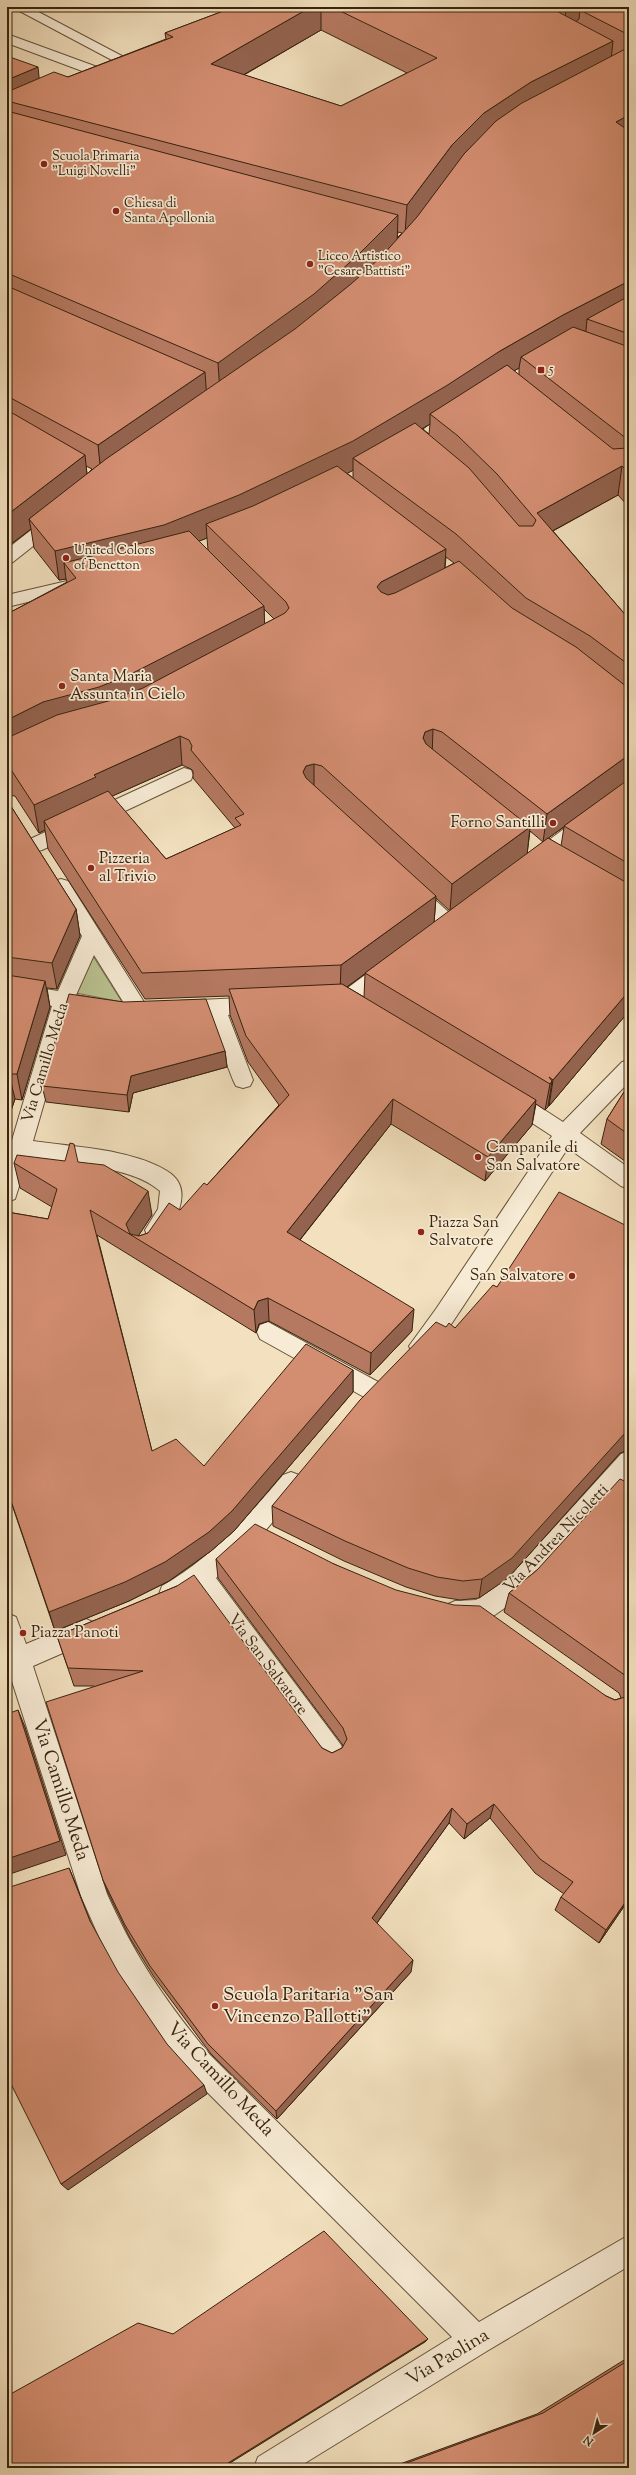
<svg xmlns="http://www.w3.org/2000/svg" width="636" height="2475" viewBox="0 0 636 2475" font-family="'Sorts Mill Goudy',serif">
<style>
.green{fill:#bac291;stroke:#79724f}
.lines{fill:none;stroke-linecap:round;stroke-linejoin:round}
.minor-casing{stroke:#665239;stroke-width:2}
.minor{fill:#f7ebd5;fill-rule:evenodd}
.wall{fill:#b57961;stroke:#38220d;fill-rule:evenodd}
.shaded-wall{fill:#94634f;stroke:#38220d}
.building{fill:#d38d71;stroke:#38220d}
.poi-dot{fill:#8f2418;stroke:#f7ebd5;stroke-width:1.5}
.labels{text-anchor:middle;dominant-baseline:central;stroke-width:3.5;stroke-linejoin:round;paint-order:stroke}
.far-poi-label{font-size:13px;fill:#38220d;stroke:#f7ebd5;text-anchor:start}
.poi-label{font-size:16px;fill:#38220d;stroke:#f7ebd5;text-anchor:start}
.street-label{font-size:16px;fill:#38220d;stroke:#f7ebd5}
.near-street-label{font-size:19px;fill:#38220d;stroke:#f7ebd5}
.near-poi-label{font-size:19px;fill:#38220d;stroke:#f7ebd5;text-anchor:start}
</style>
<rect width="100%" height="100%" fill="#f2e0be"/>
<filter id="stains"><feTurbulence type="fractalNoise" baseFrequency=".005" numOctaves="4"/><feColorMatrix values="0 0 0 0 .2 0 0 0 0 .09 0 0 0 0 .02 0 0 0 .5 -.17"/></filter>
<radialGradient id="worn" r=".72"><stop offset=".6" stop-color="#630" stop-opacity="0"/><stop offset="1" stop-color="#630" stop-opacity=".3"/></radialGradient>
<polygon class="green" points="93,956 122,1002 76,993"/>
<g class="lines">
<g class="minor-casing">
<g id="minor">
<polygon points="12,7 29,7 139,65 137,68 127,68"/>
<polygon points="7,34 111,72 113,75 106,79 101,78 7,43"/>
<polygon points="55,514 61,516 63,520 61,524 13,562 7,564 7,549 49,516"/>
<polygon points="80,578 86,580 89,584 86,588 7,607 7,595"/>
<polygon points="184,768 191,770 193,775 191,780 42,850 35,852 28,850 25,845 28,840"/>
<polygon points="629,784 629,801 540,867 533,869 526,867 523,862 526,857 622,786"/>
<path d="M61,879l7,2 81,129 -3,6 -7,2 -7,-2 -38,-61 -18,40 28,5 3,6 -3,6 -7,2 -26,-4 -38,131c40,6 99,8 134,30 22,13 15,36 5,54 -3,4 -6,10 -9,12 -6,3 -10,1 -15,0l-3,-7 13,-21 2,-18c-29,-26 -94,-27 -132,-33l-13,41 -8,3v-45l45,-151 -45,-7v-16l51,8 24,-55 -31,-50 3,-5z"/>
<polygon points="413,884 420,886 456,919 459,924 456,929 449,932 442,929 406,896 403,891 406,886"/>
<polygon points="388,961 395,963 398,969 395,975 352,1007 345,1009 322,1007 319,1001 322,995 341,993 381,963"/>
<polygon points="259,997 266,999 269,1005 266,1011 228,1015 253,1080 250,1086 243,1088 236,1086 233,1080 208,1016 179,1017 172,1015 169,1009 172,1003 179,1001"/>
<polygon points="629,1060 629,1082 580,1133 629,1168 629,1189 621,1186 568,1148 452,1323 428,1353 420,1356 412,1353 409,1346 436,1309 552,1136 503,1104 499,1098 503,1092 510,1089 517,1092 563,1122 622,1062"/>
<polygon points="268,1322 380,1383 384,1390 380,1397 372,1400 364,1397 260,1339 257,1332 260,1325"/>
<polygon points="629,1451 629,1479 529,1591 489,1619 480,1623 455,1625 446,1621 443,1613 446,1605 455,1601 476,1600 511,1575 621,1454"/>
<path d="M291,1472l8,3 4,8 -4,8 -40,47 -43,40 125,167 4,9 -4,9 -9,4 -9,-4 -126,-171 -26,14 -9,-4 -3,-8 3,-8c49,-28 85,-68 121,-111z"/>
<path d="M7,1613l9,4 10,27 60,-25 9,4 3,8 -3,8 -62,27 74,228c28,63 59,108 103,161l269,267 150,-87v31l-142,85 -190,117h-43l4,-11 194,-120 -262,-262 -33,-40 -37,-54 -24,-51 -15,-34 -71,-221 -3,1z"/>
</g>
</g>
<use href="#minor" class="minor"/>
</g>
<g class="wall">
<path d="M234,7h395v500l-11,-12 -65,36 76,88v392l-80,95 -1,-1v2l-3,3 -9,-6 -4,21 -47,56 -94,-57 -91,116 112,91 -42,44 -101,-54 -10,3 -3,9 -159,-98 55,216 52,15 149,-96v22l-119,139 -23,20 -42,30 -40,20 -74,30 -48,-141v-278l41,7 4,-12 -32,-19 -6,-25 64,-1 74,53 -14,21h1l9,-3 32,-23 27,-25 72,-80 -31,-43 -18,-47 -1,-19 -84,3 -97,-150 -3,-19 -6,3 -24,-37 -8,-1v-181l60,-32 -1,-3 -7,1 -25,-32 -3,-19 -24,18v-491l32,23 29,-2 98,-38 -1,-6zM321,30l86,43 -66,33 -97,-31zM398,232l4,1 -5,5zM519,368v7l-5,-4zM430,424l-1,10 -6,-5zM86,466l6,3 -5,5zM353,470v8l-6,-5zM207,538l1,12 -9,-9zM446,557l8,6 -9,5zM264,609l10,10 -10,5zM182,765l9,4 2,2v7l42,50 -69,31 -54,-63zM564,827l-3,19 -13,-8zM530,831l13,11 -16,12zM436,898l14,13 -16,12zM365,974l-1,23 -17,-10z"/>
<polygon points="7,800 76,909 80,936 57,989 47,988 50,1007 22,1100 15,1099 7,1122"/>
<polygon points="225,1051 227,1067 133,1093 129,1112 46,1102 42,1086"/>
<polygon points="629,1084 629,1164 601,1144 607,1119"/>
<polygon points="629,1227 629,1450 620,1453 508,1578 479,1598 460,1600 435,1596 406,1587 344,1561 273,1526 272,1506 446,1327 455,1328 497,1287"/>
<polygon points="629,1483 629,1899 599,1943 555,1910 561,1897 564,1894 535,1873 490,1818 464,1839 449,1823 377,1923 411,1972 277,2119 211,2054 154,1977 130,1938 108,1893 103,1880 94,1686 74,1686 57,1636 177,1586 322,1748 332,1753 342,1748 343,1746 342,1744 218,1578 216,1559 334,1564 606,1696 615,1700 621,1698 619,1693 504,1612 509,1593 537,1570"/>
<polygon points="629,2357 629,2468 389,2468 537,2414"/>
</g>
<g class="shaded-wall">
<polygon points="311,7 321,7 321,30 212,93 211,64"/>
<polygon points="566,7 595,7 580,10 579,19 564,31"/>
<polygon points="627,34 629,34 629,62 623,63"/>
<polygon points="613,41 610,70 405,234 407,205 452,145 484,113 531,82"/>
<polygon points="38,67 41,96 7,101 7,80"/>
<polygon points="629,115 629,142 616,122"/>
<polygon points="398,215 397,245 357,286 220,392 218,363"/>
<polygon points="629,281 629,309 587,319 586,331 559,345 521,357 519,368 497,381 430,414 430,424 362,465 353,458 353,470 352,471 240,525 206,524 207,538 167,554 64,563 66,579 59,580 55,551 500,351 563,315"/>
<polygon points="205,372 207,401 101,474 98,445"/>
<polygon points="85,455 88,484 29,519 31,529 7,547 7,515"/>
<polygon points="622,466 618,495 534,541 537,513"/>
<polygon points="446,549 444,578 380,611 377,587 381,582"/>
<polygon points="264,606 265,635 7,751 7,720 43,702"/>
<polygon points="433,729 432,758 423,738 425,732"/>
<polygon points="180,736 182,765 99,802 44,821 45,830 39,833 34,805 94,775"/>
<polygon points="629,756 629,783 621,785 543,842 547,814 626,757"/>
<polygon points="314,764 314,792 307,794 303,772 306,766"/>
<polygon points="530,827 527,855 450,911 452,884"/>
<polygon points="436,896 434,923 340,992 341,965"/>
<polygon points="76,909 80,936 57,989 52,963"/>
<polygon points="45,981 50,1007 22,1100 17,1074"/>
<polygon points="629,991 629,1011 549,1106 553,1080"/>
<polygon points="225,1051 227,1067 133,1093 129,1112 127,1095 131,1076"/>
<polygon points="9,1074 15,1099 7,1122 7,1080"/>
<polygon points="552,1081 548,1107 545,1110 550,1084"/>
<polygon points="393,1099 391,1124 287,1256 287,1232"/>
<polygon points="536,1100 532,1125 485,1181 488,1157"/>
<polygon points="148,1191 152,1215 137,1238 127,1232 126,1224"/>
<polygon points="268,1298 269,1321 259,1324 256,1333 254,1310 258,1301"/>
<polygon points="414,1309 412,1331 370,1375 371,1353"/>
<polygon points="353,1370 353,1392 234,1531 211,1551 169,1581 129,1601 55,1631 49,1612"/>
<polygon points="629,1431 629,1450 620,1453 508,1578 479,1598 482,1579 626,1432"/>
<polygon points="18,1710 25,1727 66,1855 7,1875 7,1859"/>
<polygon points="494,1804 490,1818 464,1839 467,1824"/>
<polygon points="452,1808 449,1823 371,1931 372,1918"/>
<polygon points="69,1868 75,1882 95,1934 90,1921"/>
<polygon points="629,1897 629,1899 599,1943 606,1930"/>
<polygon points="413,1960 411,1972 277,2119 276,2111"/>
<polygon points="204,2085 207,2094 68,2190 61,2184"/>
<polygon points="428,2339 425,2342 222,2468 220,2468"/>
</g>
<g class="building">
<polygon points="234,7 311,7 211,64 341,106 437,58 332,7 549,7 613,41 531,82 484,113 452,145 407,205 7,101 7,92 54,72 68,77 173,37 165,33"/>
<polygon points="583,7 629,7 629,34 627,34 580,10"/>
<polygon points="629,47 629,115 616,122 629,131 629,281 563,315 500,351 446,386 353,441 239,495 164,525 55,551 29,519 106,459 295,329 351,284 381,257 417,217 464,154 496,121 522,103"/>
<polygon points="7,56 38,67 7,80"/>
<polygon points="7,111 398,215 357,256 314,294 218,363 7,273"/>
<polygon points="7,286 205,372 98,445 7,396"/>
<polygon points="629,296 629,334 587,319"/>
<polygon points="573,327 629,347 629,441 627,439 521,357"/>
<polygon points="507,365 613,449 628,448 629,445 629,473 622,466 537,513 629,619 629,665 590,636 526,598 456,534 353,458 415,423 469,468 519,526 533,526 536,520 497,474 458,436 430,414"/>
<polygon points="7,410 85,455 7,515"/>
<polygon points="337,466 446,549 381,582 377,587 381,592 388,595 395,593 459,561 512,608 576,647 627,687 629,687 629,756 626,757 547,814 442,732 433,729 425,732 423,738 426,744 530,827 452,884 322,766 314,764 306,766 303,772 306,778 436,896 341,965 142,973 44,821 108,791 166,859 241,825 235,818 244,814 191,750 192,746 189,740 180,736 94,775 96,777 34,805 10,768 7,768 7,738 57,715 112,700 143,688 285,613 289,608 286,602 206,524 253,506"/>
<polygon points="189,531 264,606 129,675 99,687 43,702 7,720 7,614 76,578 64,563"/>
<polygon points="629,779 629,864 564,826"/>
<polygon points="7,800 76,909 52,963 7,957"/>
<polygon points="548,838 629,884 629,991 553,1080 549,1077 552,1081 550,1084 365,973"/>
<polygon points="7,975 45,981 17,1074 9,1074 7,1080"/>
<polygon points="342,984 536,1100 488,1157 393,1099 287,1232 414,1309 371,1353 268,1298 258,1301 254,1310 90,1210 152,1451 176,1439 204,1466 306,1344 353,1370 232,1511 209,1532 165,1562 125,1582 49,1612 7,1489 7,1212 48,1219 57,1189 14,1163 17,1155 65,1161 70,1143 74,1144 78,1162 104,1165 148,1191 126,1224 130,1234 139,1236 148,1233 169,1203 180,1210 204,1183 207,1185 289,1095 246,1036 229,989"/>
<polygon points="69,994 124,1002 206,999 225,1051 131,1076 127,1095 42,1086"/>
<polygon points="629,1084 629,1135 607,1119"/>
<polygon points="559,1192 629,1227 629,1431 626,1432 512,1558 482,1579 463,1581 437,1577 408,1568 345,1541 272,1506 360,1400 436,1322 446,1327 449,1323 455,1328 493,1285 497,1287"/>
<polygon points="620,1479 629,1483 629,1683 626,1676 509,1593 537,1570"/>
<polygon points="255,1524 334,1564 396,1590 454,1605 480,1606 606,1696 615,1700 625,1697 629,1689 629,1897 606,1930 561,1897 573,1882 540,1859 494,1804 467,1824 452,1808 372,1918 413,1960 276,2111 208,2044 150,1966 125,1925 103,1880 46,1702 143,1671 68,1668 57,1636 177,1586 194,1575 322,1748 332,1753 342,1748 347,1739 343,1728 216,1559"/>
<polygon points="18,1710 60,1841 7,1859 7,1714"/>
<polygon points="69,1868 90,1921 118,1972 167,2044 204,2085 61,2184 7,2076 7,1888"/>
<polygon points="324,2231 428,2339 220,2468 7,2468 7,2396 138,2323 173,2334"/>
<polygon points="629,2360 629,2468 393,2468 543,2413"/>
</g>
<g class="poi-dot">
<circle cx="44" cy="164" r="4"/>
<circle cx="116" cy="211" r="4"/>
<circle cx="310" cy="264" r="4"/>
<rect x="537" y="366" width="8" height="8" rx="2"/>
<circle cx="66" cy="558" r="4"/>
<circle cx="62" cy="686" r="4"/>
<circle cx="553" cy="823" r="4"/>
<circle cx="91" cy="868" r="4"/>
<circle cx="478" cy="1157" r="4"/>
<circle cx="421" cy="1232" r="4"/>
<circle cx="572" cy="1276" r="4"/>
<circle cx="23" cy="1633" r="4"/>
<circle cx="215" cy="2006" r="4"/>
</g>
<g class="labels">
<g class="far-poi-label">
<text x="52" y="157">Scuola Primaria<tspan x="52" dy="15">"Luigi Novelli"</tspan></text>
<text x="124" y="204">Chiesa di<tspan x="124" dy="15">Santa Apollonia</tspan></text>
<text x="318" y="257">Liceo Artistico<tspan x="318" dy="15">"Cesare Battisti"</tspan></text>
<text x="549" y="370">5</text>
<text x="74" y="551">United Colors<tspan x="74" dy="15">of Benetton</tspan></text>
</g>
<g class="poi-label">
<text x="70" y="677">Santa Maria<tspan x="70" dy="18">Assunta in Cielo</tspan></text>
<text x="545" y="823" text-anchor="end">Forno Santilli</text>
<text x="99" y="859">Pizzeria<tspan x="99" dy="18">al Trivio</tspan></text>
<text x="486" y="1148">Campanile di<tspan x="486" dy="18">San Salvatore</tspan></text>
<text x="429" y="1223">Piazza San<tspan x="429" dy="18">Salvatore</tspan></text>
<text x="564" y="1276" text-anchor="end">San Salvatore</text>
<text x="31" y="1633">Piazza Panoti</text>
</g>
<g class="street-label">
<text transform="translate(46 1063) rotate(-73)">Via Camillo Meda</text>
<text transform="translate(557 1539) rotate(-46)">Via Andrea Nicoletti</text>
<text transform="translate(267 1665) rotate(53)">Via San Salvatore</text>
</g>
<g class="near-street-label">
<text transform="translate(60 1790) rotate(72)">Via Camillo Meda</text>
<text transform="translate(220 2080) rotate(47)">Via Camillo Meda</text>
<text transform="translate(448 2358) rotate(-31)">Via Paolina</text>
</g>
<g class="near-poi-label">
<text x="223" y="1995">Scuola Paritaria "San<tspan x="223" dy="22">Vincenzo Pallotti"</tspan></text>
</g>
</g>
<rect width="636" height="2475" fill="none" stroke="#f2e0be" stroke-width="24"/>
<rect x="8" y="8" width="620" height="2459" fill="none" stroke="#38220d" stroke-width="2"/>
<rect x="12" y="12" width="612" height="2451" fill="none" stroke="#38220d"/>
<g transform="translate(594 2433) rotate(216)" stroke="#f7ebd5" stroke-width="3" paint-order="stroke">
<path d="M0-3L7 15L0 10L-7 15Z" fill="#38220d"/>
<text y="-6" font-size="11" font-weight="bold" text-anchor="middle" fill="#38220d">N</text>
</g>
<rect width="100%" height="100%" filter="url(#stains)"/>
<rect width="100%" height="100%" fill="url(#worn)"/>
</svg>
